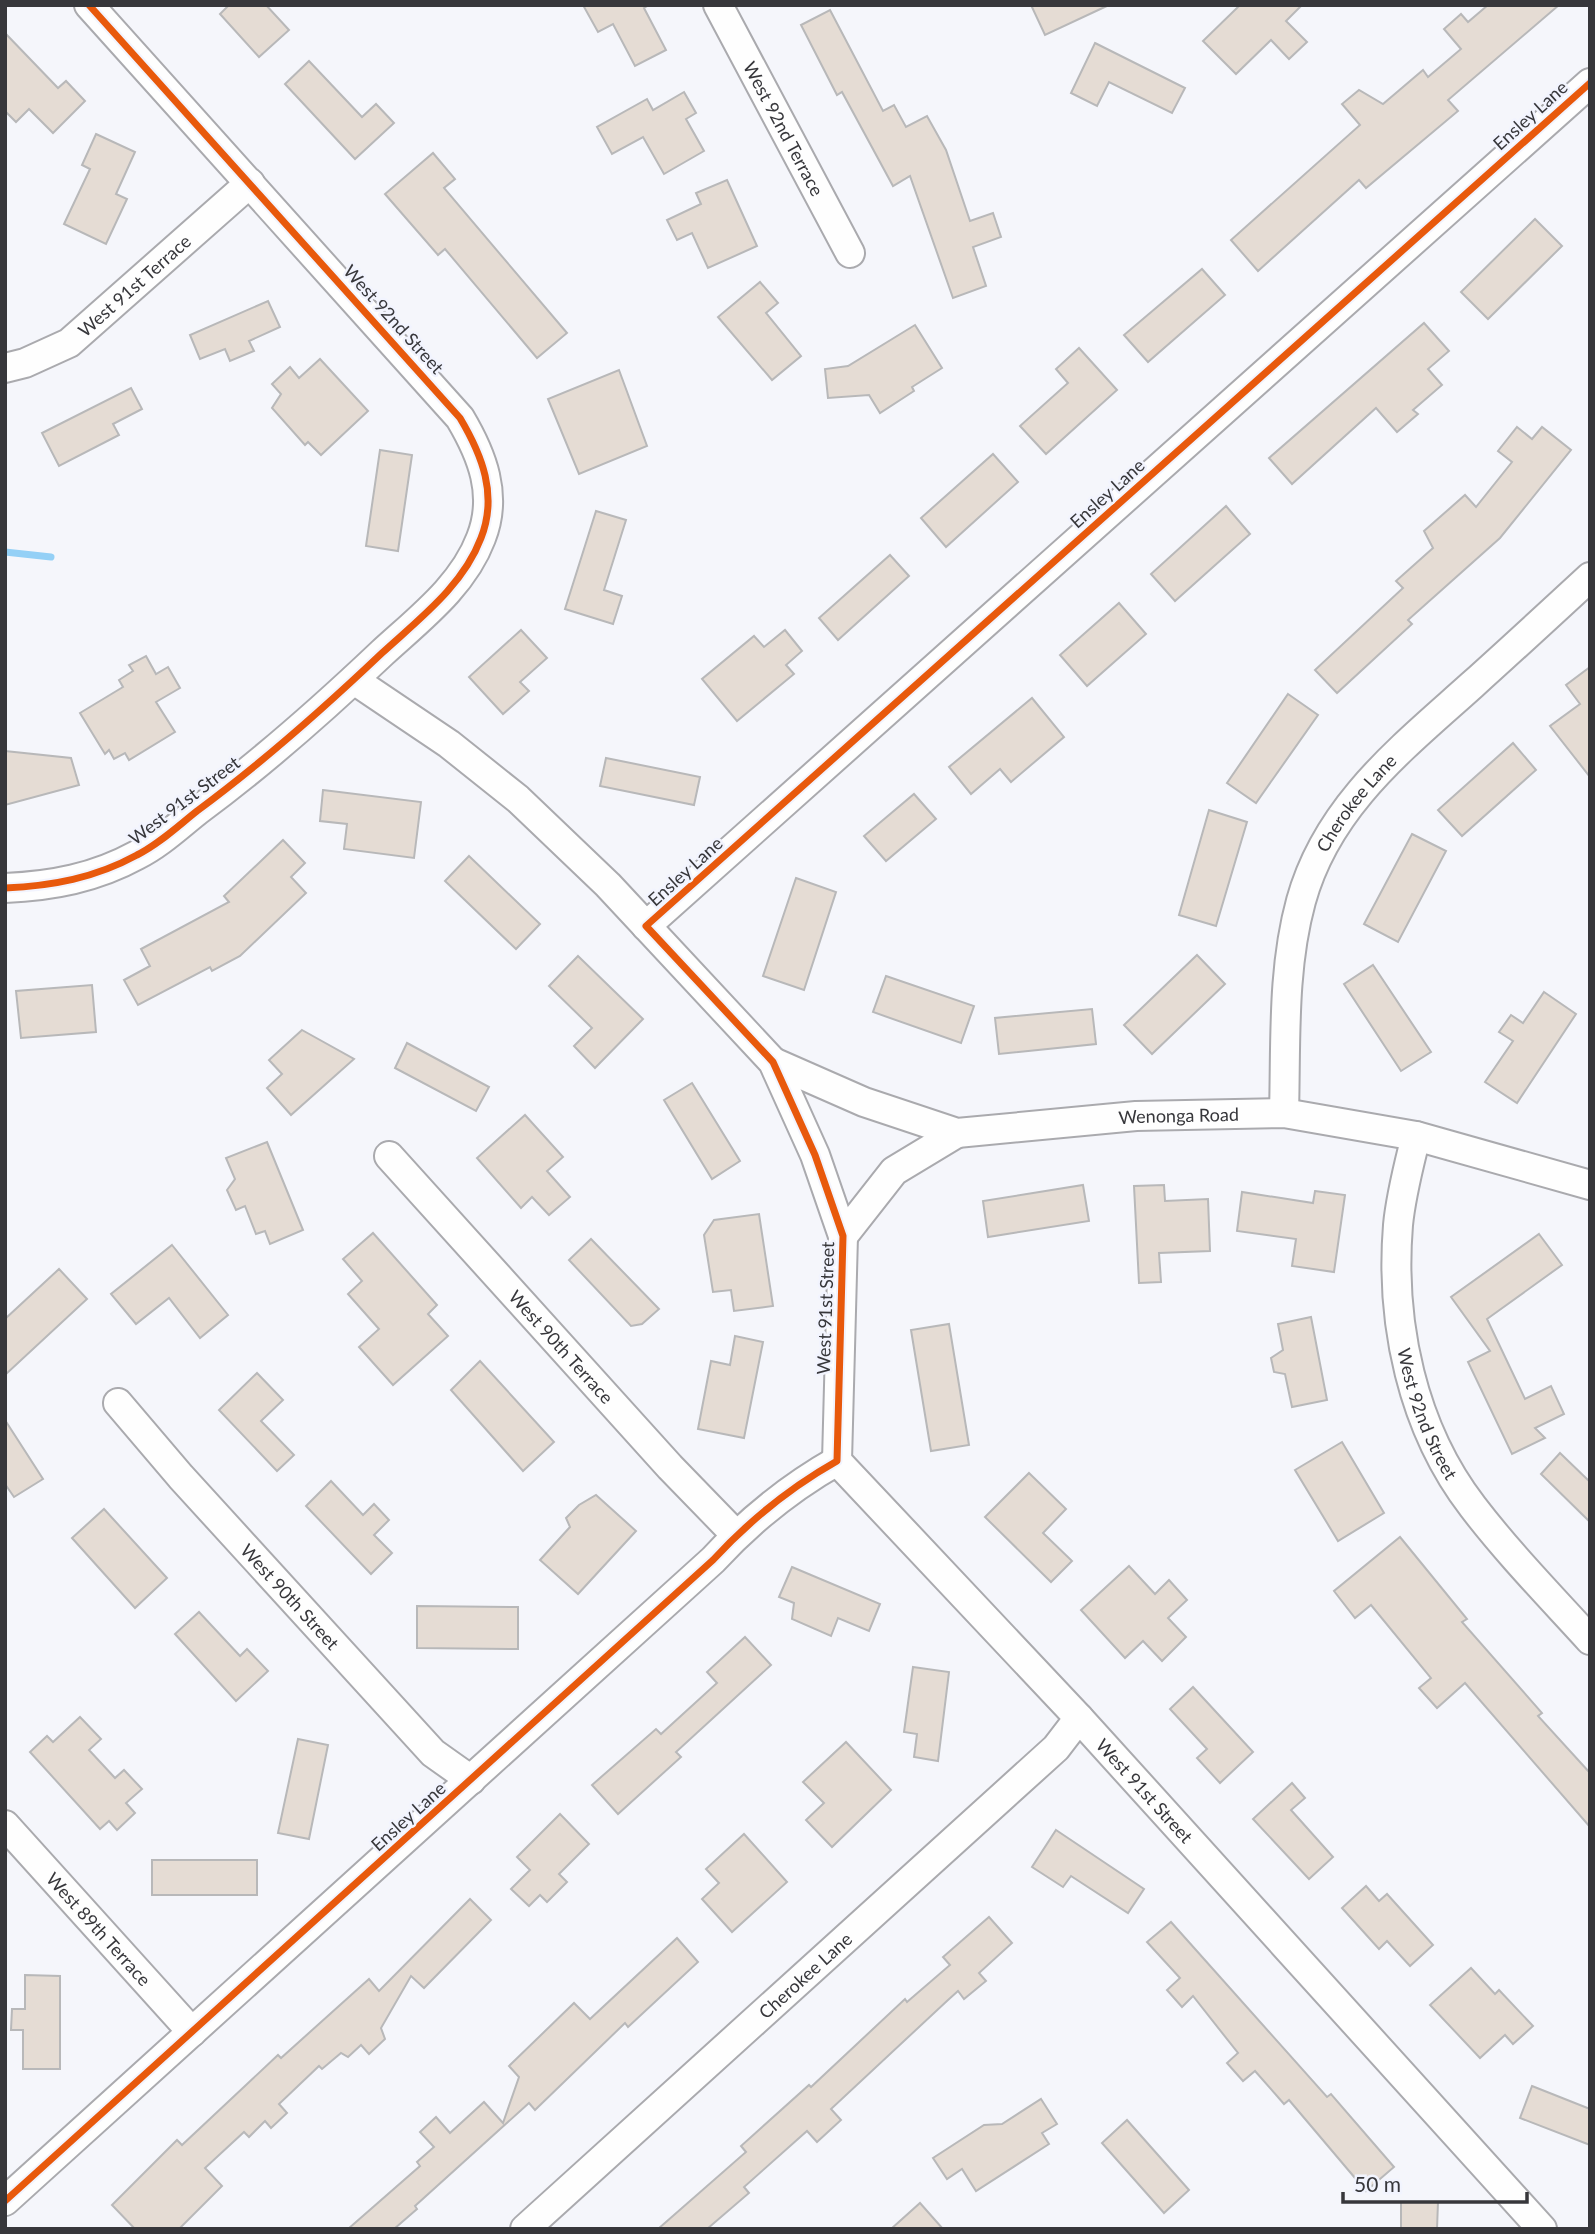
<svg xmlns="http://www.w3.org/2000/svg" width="1595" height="2234" viewBox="0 0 1595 2234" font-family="Lato,sans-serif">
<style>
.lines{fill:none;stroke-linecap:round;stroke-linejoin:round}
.stream{stroke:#94d0f6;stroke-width:7}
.building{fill:#e5dcd4;stroke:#b8b8b9;stroke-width:2}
.minor-casing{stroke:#aaaaae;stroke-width:32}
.minor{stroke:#fefefe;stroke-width:28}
.cycleway-casing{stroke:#f2f4fe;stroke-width:11}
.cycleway{stroke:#e8590c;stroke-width:7}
.labels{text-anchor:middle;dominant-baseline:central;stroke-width:5;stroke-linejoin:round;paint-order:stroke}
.street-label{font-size:18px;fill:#37373b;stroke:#f2f4fe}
</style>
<rect width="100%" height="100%" fill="#f5f6fb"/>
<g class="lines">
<polyline class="stream" points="5,552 51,557"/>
</g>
<g class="building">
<polygon points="229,5 266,5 289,30 259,57 220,14"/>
<polygon points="583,5 649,5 644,8 666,50 635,66 613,24 598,32"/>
<polygon points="1031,5 1109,5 1045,35"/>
<polygon points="1240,5 1302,5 1286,21 1307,42 1289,59 1271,40 1236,74 1203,41"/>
<polygon points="1488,5 1559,5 1448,100 1458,111 1366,188 1359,180 1258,271 1231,240 1360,125 1342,104 1359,90 1383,104 1423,70 1428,77 1461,49 1444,29 1461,14 1468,22"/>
<polygon points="830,10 883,111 894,105 906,127 927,116 946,150 970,221 993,213 1001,237 973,247 986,286 953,298 910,176 893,186 842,92 837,95 801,25"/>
<polygon points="5,33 58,88 66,81 85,101 53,133 29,109 16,122 5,111"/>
<polygon points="1095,43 1185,88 1172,113 1109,82 1097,106 1071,93"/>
<polygon points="309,61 362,117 376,104 394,123 355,159 285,84"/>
<polygon points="684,92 696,113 686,119 704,151 664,174 643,137 612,154 597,127 647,99 653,110"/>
<polygon points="96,134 135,152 116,194 127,199 106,244 64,224 90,169 82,165"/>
<polygon points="433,153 455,179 444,188 567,333 537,358 445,249 438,255 385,194"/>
<polygon points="727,180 757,246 708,268 692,233 677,240 667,220 701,204 696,193"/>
<polygon points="1535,219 1562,246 1488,319 1461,292"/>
<polygon points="1202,269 1225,295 1148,362 1124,335"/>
<polygon points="760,282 778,303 766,313 801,356 772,380 718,317"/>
<polygon points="268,301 280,327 249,341 254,351 230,361 225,349 200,359 190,335"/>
<polygon points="1424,323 1449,351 1428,369 1442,385 1413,410 1418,414 1397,432 1376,408 1292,484 1269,458"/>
<polygon points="915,325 942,368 912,387 914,391 880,413 869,395 828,398 825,369 848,366"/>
<polygon points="1079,348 1117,390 1046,454 1020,426 1068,383 1056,369"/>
<polygon points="320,359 368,411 321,455 308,442 305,445 272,408 281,394 272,384 290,367 299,378"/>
<polygon points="619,370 647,446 579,474 548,399"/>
<polygon points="131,388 142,409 113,424 119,435 59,466 42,433"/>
<polygon points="1517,427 1532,439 1542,427 1571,450 1500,538 1408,620 1412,624 1337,693 1315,670 1403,588 1396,581 1433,548 1424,531 1465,495 1476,507 1512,462 1498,451"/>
<polygon points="380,450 412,455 398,551 366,546"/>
<polygon points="993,454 1018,482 946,547 921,518"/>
<polygon points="1226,506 1250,534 1175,601 1151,574"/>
<polygon points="596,511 626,520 604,590 622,596 613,624 565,609"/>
<polygon points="890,555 909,576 838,640 819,618"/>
<polygon points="1119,603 1146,634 1087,686 1060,655"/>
<polygon points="521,630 547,658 520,682 529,691 503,714 469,677"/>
<polygon points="785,630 802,651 786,665 794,674 737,721 702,679 754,636 764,647"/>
<polygon points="146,656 156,674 168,667 180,688 156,702 175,732 129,760 125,753 114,759 109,750 105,754 80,713 123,687 119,680 133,671 129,665"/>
<polygon points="1590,667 1590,777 1550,726 1580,704 1566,685"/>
<polygon points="1288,694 1318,715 1256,803 1227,783"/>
<polygon points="1032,698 1064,737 1011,782 1000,769 971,794 949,767"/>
<polygon points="1513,743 1536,770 1462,836 1438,810"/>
<polygon points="5,751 71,758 79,785 5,805"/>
<polygon points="606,758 700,777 694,805 600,786"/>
<polygon points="323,790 421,802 414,858 344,849 347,824 320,821"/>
<polygon points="914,794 936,819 886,861 864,836"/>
<polygon points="1209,810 1247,822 1216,926 1179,915"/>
<polygon points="1412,834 1446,851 1398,942 1364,924"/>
<polygon points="283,840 305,863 291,877 306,893 240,956 212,971 210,967 138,1005 124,980 150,966 141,949 229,902 224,896"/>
<polygon points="469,856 540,924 516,949 445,881"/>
<polygon points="796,878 836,892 804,990 763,976"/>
<polygon points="1197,955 1225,984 1152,1054 1124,1025"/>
<polygon points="578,956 643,1019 595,1068 574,1046 592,1028 549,986"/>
<polygon points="1373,965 1431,1052 1401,1071 1344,984"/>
<polygon points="886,976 974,1006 961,1043 873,1012"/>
<polygon points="92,985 96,1032 21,1038 16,991"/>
<polygon points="1544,992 1576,1014 1517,1103 1485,1082 1513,1041 1499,1032 1511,1015 1523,1023"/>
<polygon points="1092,1009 1096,1044 999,1054 995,1018"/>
<polygon points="302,1030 354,1059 291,1115 267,1088 282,1074 269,1060"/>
<polygon points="407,1043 489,1087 476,1111 395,1068"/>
<polygon points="692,1083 740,1161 712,1179 664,1100"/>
<polygon points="525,1115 563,1157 547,1171 570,1197 549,1215 532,1197 521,1208 477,1158"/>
<polygon points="267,1142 303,1230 270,1244 265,1231 256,1234 245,1206 236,1210 227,1190 235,1179 226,1158"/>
<polygon points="1083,1185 1089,1221 988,1237 983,1201"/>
<polygon points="1164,1185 1165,1201 1208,1199 1210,1251 1159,1253 1161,1282 1139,1283 1134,1186"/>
<polygon points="1315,1191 1345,1195 1334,1272 1292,1266 1296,1239 1237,1231 1242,1192 1313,1203"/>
<polygon points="759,1214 773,1306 734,1311 731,1290 713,1292 704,1235 714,1220"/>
<polygon points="373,1233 437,1305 428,1314 448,1336 393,1385 359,1347 379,1329 348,1294 362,1281 343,1259"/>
<polygon points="1539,1234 1562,1265 1487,1319 1525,1399 1551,1386 1564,1414 1535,1428 1545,1438 1512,1454 1468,1362 1490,1351 1451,1297"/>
<polygon points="591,1239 659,1309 642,1324 631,1326 569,1260"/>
<polygon points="172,1245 228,1315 200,1338 169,1298 136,1324 111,1294"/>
<polygon points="59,1269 87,1299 5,1375 5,1319"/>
<polygon points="1311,1317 1327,1400 1292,1407 1285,1374 1274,1372 1271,1358 1283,1350 1278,1324"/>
<polygon points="949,1324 969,1445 931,1451 911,1330"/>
<polygon points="735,1336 763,1342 744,1438 698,1429 711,1361 730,1365"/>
<polygon points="480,1361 554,1442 523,1471 451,1390"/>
<polygon points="257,1373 283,1400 261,1421 294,1455 277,1471 219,1410"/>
<polygon points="5,1420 43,1479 14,1497 5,1484"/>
<polygon points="1342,1442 1384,1513 1338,1541 1295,1470"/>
<polygon points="1560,1453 1590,1482 1590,1522 1541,1474"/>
<polygon points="1029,1473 1066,1509 1043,1533 1072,1561 1051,1582 985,1517"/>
<polygon points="331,1481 363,1515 374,1504 389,1520 374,1535 392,1553 371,1574 306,1506"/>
<polygon points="596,1495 636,1531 578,1594 540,1560 570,1527 566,1518 579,1505"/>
<polygon points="104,1509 167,1578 135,1608 72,1538"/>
<polygon points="1400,1537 1467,1619 1462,1622 1542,1713 1538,1716 1590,1773 1590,1827 1465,1683 1437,1708 1419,1688 1431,1678 1371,1605 1355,1618 1334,1591"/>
<polygon points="1129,1566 1155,1594 1169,1580 1187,1600 1168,1618 1186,1637 1162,1661 1143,1641 1125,1658 1081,1610"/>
<polygon points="792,1567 880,1604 869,1631 838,1618 831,1636 792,1619 794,1603 779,1597"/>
<polygon points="417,1606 518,1607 518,1649 417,1648"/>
<polygon points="199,1612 240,1656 247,1649 268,1671 236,1701 175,1634"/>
<polygon points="745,1637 771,1665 676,1752 681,1757 618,1814 592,1785 656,1729 661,1734 717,1683 707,1672"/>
<polygon points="913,1667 949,1672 938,1761 914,1757 917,1734 904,1732"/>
<polygon points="1193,1687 1253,1752 1220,1783 1197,1758 1207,1749 1170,1709"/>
<polygon points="80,1717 101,1739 89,1750 115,1778 124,1770 142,1789 126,1803 135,1813 117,1830 109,1821 100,1829 30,1752 47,1736 53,1742"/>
<polygon points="298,1739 328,1745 309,1839 278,1833"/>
<polygon points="846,1742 891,1790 832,1847 806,1820 824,1803 803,1782"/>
<polygon points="1292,1783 1305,1798 1291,1810 1333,1857 1309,1879 1253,1819"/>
<polygon points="560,1814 589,1844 559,1874 567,1882 547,1902 540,1895 529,1906 511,1889 530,1870 517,1857"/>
<polygon points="1056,1830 1144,1889 1128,1913 1071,1876 1063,1887 1032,1867"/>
<polygon points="744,1834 787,1882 732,1932 702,1899 719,1883 706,1869"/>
<rect x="152" y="1860" width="105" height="35"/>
<polygon points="1366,1886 1379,1901 1387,1894 1433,1945 1410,1966 1387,1941 1379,1949 1342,1908"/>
<polygon points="470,1899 491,1920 424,1988 411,1976 381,2028 385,2039 369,2054 361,2045 348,2057 341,2053 322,2069 319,2066 279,2104 287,2113 271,2128 265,2121 249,2137 244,2132 205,2168 222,2186 179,2229 135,2229 112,2205 177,2140 182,2145 278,2055 281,2058 369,1979 379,1991"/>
<polygon points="989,1917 1012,1943 979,1973 986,1981 964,1999 958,1991 948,2000 831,2109 841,2120 817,2142 807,2131 744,2187 749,2193 707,2229 658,2229 746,2152 741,2146 809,2085 811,2087 905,1999 907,2002 950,1965 943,1957"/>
<polygon points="1171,1922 1327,2097 1331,2094 1394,2167 1366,2191 1289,2100 1284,2104 1255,2071 1243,2081 1227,2063 1238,2053 1193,1996 1182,2007 1167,1990 1180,1978 1147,1942"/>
<polygon points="677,1938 698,1962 628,2027 625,2023 535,2110 529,2103 415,2206 417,2209 394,2229 348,2229 420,2166 417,2162 434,2147 420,2132 436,2117 450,2133 484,2102 503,2123 519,2077 509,2066 574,2003 590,2019"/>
<polygon points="1471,1968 1495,1994 1499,1990 1533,2026 1513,2044 1505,2035 1480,2058 1430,2005"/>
<polygon points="25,1975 60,1976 60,2069 23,2069 23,2030 11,2030 12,2009 25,2009"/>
<polygon points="1532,2086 1590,2109 1590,2145 1520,2118"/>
<polygon points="1041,2099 1057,2124 1042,2133 1049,2144 976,2191 962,2169 947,2179 933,2158 984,2125 1002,2124"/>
<polygon points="1127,2120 1189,2190 1164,2213 1102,2143"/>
<polygon points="1401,2202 1438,2202 1437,2229 1401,2229"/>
<polygon points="920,2203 943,2229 891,2229"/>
</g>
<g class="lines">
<g class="minor-casing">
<g id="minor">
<path id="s1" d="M718,5l132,248"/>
<path id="s2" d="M5,368l20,-5 44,-20 181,-160"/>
<path id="s3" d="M354,680l95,64 69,55 90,86 165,177 42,93 28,81 -6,225 242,257 463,511"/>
<path d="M5,888c47,-2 90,-10 132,-33 22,-11 41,-29 60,-44 65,-48 126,-102 185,-158 37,-34 81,-67 99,-115 17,-43 1,-83 -21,-120l-371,-413"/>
<polyline points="646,926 1590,83"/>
<path id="s4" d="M773,1062l91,40 93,31 179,-17 148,-3 132,23 174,49"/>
<path id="s5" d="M1284,1113c2,-70 -2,-143 17,-212 26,-95 101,-153 171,-216 40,-36 79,-72 118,-108"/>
<path id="s6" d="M1416,1136c-7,29 -15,58 -18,89 -8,98 14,203 75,282 36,47 77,89 117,133"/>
<path id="s7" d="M389,1156l281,311 66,68"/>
<polyline points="843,1236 894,1171 957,1133"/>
<path id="s8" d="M118,1403l63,74 252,276 38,27"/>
<path id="s9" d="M5,1825l187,207"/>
<path d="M5,2201l708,-641c36,-39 78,-73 124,-99"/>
<path id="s10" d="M525,2229l531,-481 23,-30"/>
</g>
</g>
<use href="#minor" class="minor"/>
<g class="cycleway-casing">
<g id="cycleway">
<path d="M5,888c47,-2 90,-10 132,-33 22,-11 41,-29 60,-44 65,-48 126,-102 185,-158 37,-34 81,-67 99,-115 17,-43 1,-83 -21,-120l-371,-413"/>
<path d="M5,2201l708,-641c36,-39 78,-73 124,-99l6,-225 -28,-81 -42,-93 -127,-136 944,-843"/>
</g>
</g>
<use href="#cycleway" class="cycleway"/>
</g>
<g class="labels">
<g class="street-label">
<text transform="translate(1530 115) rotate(-42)">Ensley Lane</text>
<text stroke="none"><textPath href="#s1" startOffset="140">West 92nd Terrace</textPath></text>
<text stroke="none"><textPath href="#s2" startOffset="156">West 91st Terrace</textPath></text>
<text transform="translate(394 319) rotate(48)">West 92nd Street</text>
<text transform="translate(1107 493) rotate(-42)">Ensley Lane</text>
<text transform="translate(184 800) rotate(-37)">West 91st Street</text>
<text stroke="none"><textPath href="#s5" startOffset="327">Cherokee Lane</textPath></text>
<text transform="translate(685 871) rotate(-42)">Ensley Lane</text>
<text stroke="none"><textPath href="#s4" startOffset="420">Wenonga Road</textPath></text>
<text transform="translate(825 1308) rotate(-88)">West 91st Street</text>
<text stroke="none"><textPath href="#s7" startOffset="257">West 90th Terrace</textPath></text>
<text stroke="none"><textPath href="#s6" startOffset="284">West 92nd Street</textPath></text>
<text stroke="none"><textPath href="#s8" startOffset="259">West 90th Street</textPath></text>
<text stroke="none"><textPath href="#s3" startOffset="1433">West 91st Street</textPath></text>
<text transform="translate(408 1816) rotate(-42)">Ensley Lane</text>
<text stroke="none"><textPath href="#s9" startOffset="140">West 89th Terrace</textPath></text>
<text stroke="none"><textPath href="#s10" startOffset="378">Cherokee Lane</textPath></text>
</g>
</g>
<rect width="1595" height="2234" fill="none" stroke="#37373b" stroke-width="14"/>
<path d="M1343 2192v10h184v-10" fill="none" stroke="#37373b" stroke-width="3.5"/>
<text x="1354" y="2192" font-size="21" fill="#37373b" stroke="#f2f4fe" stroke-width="5" paint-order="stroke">50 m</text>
</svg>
